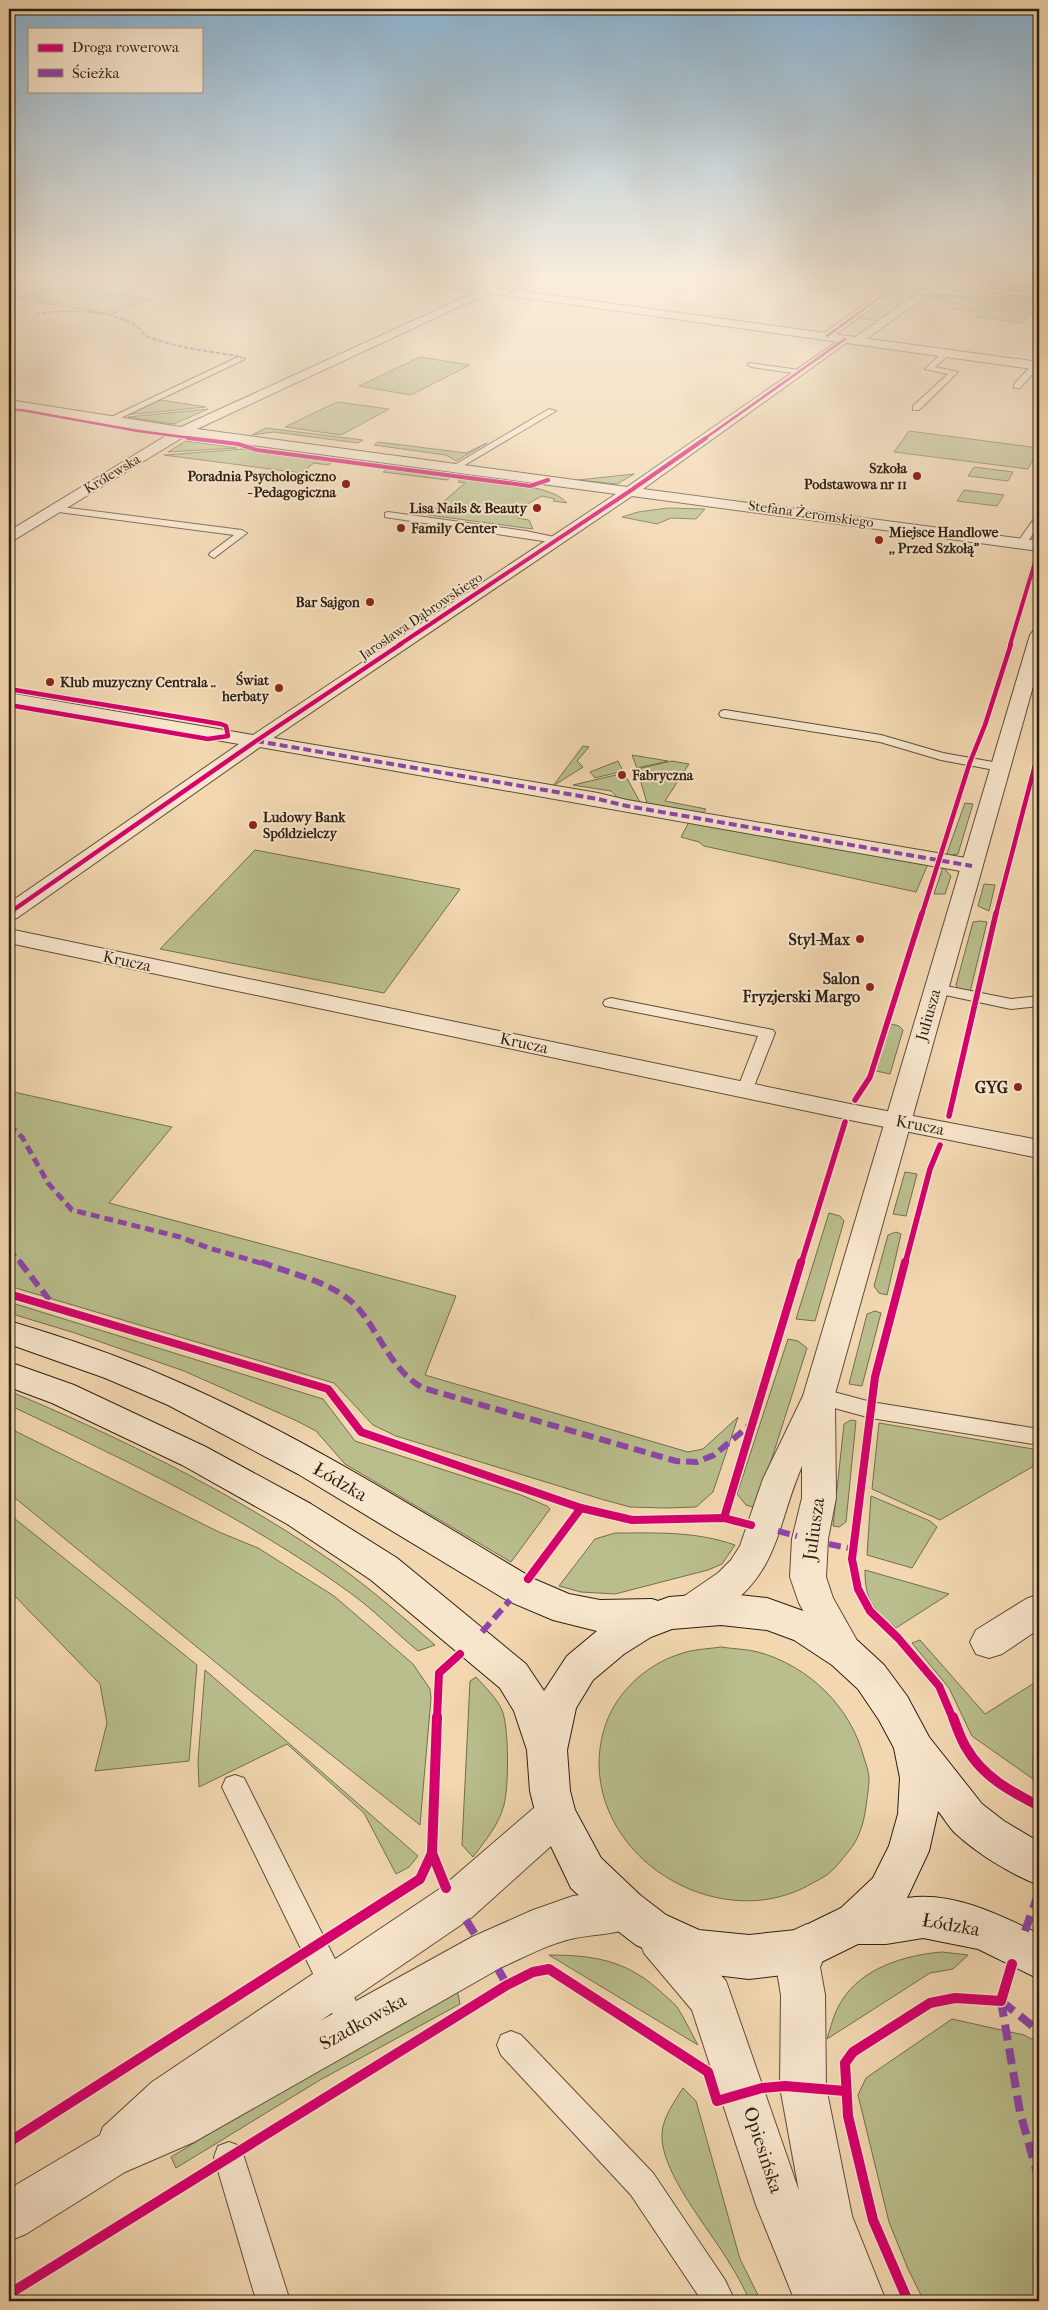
<svg xmlns="http://www.w3.org/2000/svg" width="1048" height="2310" viewBox="0 0 1048 2310" font-family="'IM FELL French Canon',serif">
<style>
.green{fill:#b9be8c;stroke:#736e50}
.lines{fill:none;stroke-linecap:round;stroke-linejoin:round}
.service-casing{stroke:#5e4d3a;stroke-width:2}
.pedestrian-casing{stroke:#5e4d3a;stroke-width:2}
.minor-casing{stroke:#5e4d3a;stroke-width:2}
.tertiary-casing{stroke:#5e4d3a;stroke-width:2}
.secondary-casing{stroke:#2d1f13;stroke-width:2}
.service{fill:#f7e5cc;fill-rule:evenodd}
.pedestrian{fill:#f7e5cc;fill-rule:evenodd}
.minor{fill:#f7e5cc;fill-rule:evenodd}
.tertiary{fill:#f7e5cc;fill-rule:evenodd}
.secondary{fill:#f7e5cc;fill-rule:evenodd}
.quiet-far4{stroke:#8e44ad;stroke-width:2;stroke-dasharray:4.5 2;stroke-linecap:butt}
.quiet-far3{stroke:#8e44ad;stroke-width:4;stroke-dasharray:8 4;stroke-linecap:butt}
.quiet-far2{stroke:#8e44ad;stroke-width:5;stroke-dasharray:9 5;stroke-linecap:butt}
.quiet-far1{stroke:#8e44ad;stroke-width:6;stroke-dasharray:12 6;stroke-linecap:butt}
.quiet{stroke:#8e44ad;stroke-width:8;stroke-dasharray:16 8;stroke-linecap:butt}
.cycleway-far5-casing{stroke:#f7e5cc;stroke-width:4}
.cycleway-far4-casing{stroke:#f7e5cc;stroke-width:5.5}
.cycleway-far3-casing{stroke:#f7e5cc;stroke-width:7}
.cycleway-far2-casing{stroke:#f7e5cc;stroke-width:9}
.cycleway-far1-casing{stroke:#f7e5cc;stroke-width:11}
.cycleway-casing{stroke:#f7e5cc;stroke-width:13}
.cycleway-far5{stroke:#d6006c;stroke-width:2.5}
.cycleway-far4{stroke:#d6006c;stroke-width:4}
.cycleway-far3{stroke:#d6006c;stroke-width:4.5}
.cycleway-far2{stroke:#d6006c;stroke-width:5.5}
.cycleway-far1{stroke:#d6006c;stroke-width:8}
.cycleway{stroke:#d6006c;stroke-width:10}
.poi-dot{fill:#8f2418;stroke:#f7e5cc;stroke-width:2}
.labels{text-anchor:middle;dominant-baseline:central;stroke-width:4;stroke-linejoin:round;paint-order:stroke}
.far-poi-label{font-size:14px;font-weight:bold;fill:#2d1f13;stroke:#f7e5cc;text-anchor:end}
.far-street-label{font-size:14px;fill:#2d1f13;stroke:#f7e5cc}
.poi-label{font-size:16px;font-weight:bold;fill:#2d1f13;stroke:#f7e5cc;text-anchor:end}
.street-label{font-size:16px;fill:#2d1f13;stroke:#f7e5cc}
.near-street-label{font-size:19px;fill:#2d1f13;stroke:#f7e5cc}
</style>
<rect width="100%" height="100%" fill="#f2d7b0"/>
<filter id="stains"><feTurbulence type="fractalNoise" baseFrequency=".004" numOctaves="4"/><feColorMatrix values="0 0 0 0 .2 0 0 0 0 .09 0 0 0 0 .02 0 0 0 .5 -.17"/></filter>
<radialGradient id="worn" r=".72"><stop offset=".6" stop-color="#630" stop-opacity="0"/><stop offset="1" stop-color="#630" stop-opacity=".3"/></radialGradient>
<g class="green">
<polygon points="911,280 934,280 878,321 857,318"/>
<polygon points="984,281 1039,287 1039,293 995,288 969,293"/>
<polygon points="56,285 152,299 112,314 15,299"/>
<polygon points="936,292 941,293 940,295 986,301 1016,294 1039,297 1039,314 1032,313 1021,323 976,317 981,312 952,309 957,304 947,303 949,300 930,298"/>
<polygon points="420,357 470,365 411,395 359,386"/>
<polygon points="160,400 206,407 125,415"/>
<polygon points="337,402 389,409 341,435 285,427"/>
<polygon points="208,409 174,424 128,417"/>
<polygon points="266,428 363,440 358,443 274,432 252,435"/>
<polygon points="909,431 1039,448 1028,469 894,452"/>
<polygon points="186,441 237,448 168,452"/>
<polygon points="378,442 466,453 487,443 456,461 446,455 374,445"/>
<polygon points="244,449 333,461 328,465 314,463 301,473 164,455"/>
<polygon points="974,467 1013,472 1008,481 968,476"/>
<polygon points="388,468 451,477 447,480 383,472"/>
<polygon points="634,474 617,484 578,480"/>
<path d="M462,478c26,4 90,6 105,25l-14,-2 2,-2 -13,-3 -26,14 10,2 -8,6 11,2 4,9 -105,-14 37,-32 -7,-1z"/>
<polygon points="964,490 1004,495 997,506 957,501"/>
<polygon points="668,508 705,509 696,519 671,518 657,524 622,517 638,512"/>
<polygon points="583,746 589,747 577,761 583,767 553,786"/>
<polygon points="632,755 668,761 637,768"/>
<polygon points="618,761 623,771 595,778 590,772"/>
<polygon points="672,761 689,764 665,801 706,809 703,813 647,803 637,769"/>
<polygon points="624,773 640,802 618,798 611,791 573,785"/>
<polygon points="965,803 973,804 958,854 946,856"/>
<polygon points="689,822 928,864 916,892 704,846 699,842 681,837"/>
<polygon points="255,850 460,889 384,993 160,949"/>
<polygon points="943,867 951,876 945,894 934,894"/>
<polygon points="984,884 995,885 989,911 978,906"/>
<polygon points="980,921 987,922 970,992 959,990 956,985 973,922"/>
<polygon points="891,1024 899,1026 903,1030 890,1074 876,1071"/>
<polygon points="9,1091 172,1127 109,1203 456,1296 425,1375 688,1452 703,1449 738,1417 713,1492 696,1507 665,1508 630,1507 601,1499 396,1436 373,1425 334,1383 9,1286"/>
<polygon points="905,1172 917,1174 906,1216 893,1214"/>
<polygon points="829,1213 840,1216 844,1221 815,1321 796,1319"/>
<polygon points="896,1232 901,1234 887,1295 879,1293 874,1286 888,1235"/>
<polygon points="9,1302 323,1399 355,1441 521,1495 547,1506 550,1509 511,1562 345,1464 316,1431 297,1421 184,1371 75,1333 9,1313"/>
<polygon points="875,1311 881,1313 862,1386 849,1384 867,1314"/>
<polygon points="788,1339 798,1341 807,1348 756,1508 746,1505 737,1494"/>
<path d="M9,1391c104,43 218,99 311,162 41,27 78,60 115,92l-17,6c-23,-19 -45,-42 -69,-59 -105,-76 -224,-132 -340,-187z"/>
<polygon points="851,1420 856,1421 846,1522 839,1527 833,1526 844,1424"/>
<polygon points="879,1423 1039,1450 1039,1463 940,1520 872,1489"/>
<polygon points="9,1428 219,1532 258,1548 334,1596 413,1664 430,1689 431,1698 420,1825 253,1693 9,1493"/>
<polygon points="871,1496 930,1521 937,1527 912,1568 867,1555"/>
<polygon points="9,1514 197,1665 189,1761 95,1771 107,1723 100,1684 9,1590"/>
<path d="M615,1533c42,0 80,-2 120,12l-13,19 -14,6 -93,24 -34,-2 -22,-6 36,-47z"/>
<path d="M865,1570l84,24 -53,34c-23,-19 -31,-27 -31,-58z"/>
<polygon points="920,1640 985,1714 1039,1680 1039,1721 1036,1729 1033,1758 1033,1779 972,1736 949,1688 912,1643"/>
<path d="M721,1647c12,2 26,2 37,5 51,14 93,55 106,106 2,6 5,14 5,20 0,7 -1,14 -2,21 -2,18 -6,39 -19,53 -6,7 -12,16 -20,22 -5,4 -12,7 -17,10 -87,50 -210,-18 -212,-119 0,-22 5,-43 17,-62 15,-23 38,-41 64,-49 13,-5 28,-5 41,-7z"/>
<polygon points="205,1670 418,1856 409,1867 396,1874 364,1813 287,1744 199,1787 198,1761"/>
<path d="M476,1677c9,10 20,20 26,33 7,16 7,77 2,95 -5,20 -19,36 -31,52l-11,-12 8,-164z"/>
<path d="M942,1952l26,3 -15,14 -23,4 -103,66c4,-13 7,-26 14,-37 20,-34 64,-47 101,-50z"/>
<path d="M549,1955c44,0 77,5 111,36 5,5 12,10 17,16 8,12 14,26 21,38z"/>
<polygon points="457,1990 460,2004 320,2080 176,2168 171,2157 347,2050"/>
<polygon points="952,2019 1024,2035 1039,2043 1039,2301 924,2301 908,2269 889,2222 858,2095 866,2078"/>
<path d="M683,2088l13,13 44,158 21,42h-11c-6,-12 -12,-25 -20,-37 -19,-33 -71,-93 -68,-131 1,-16 13,-32 21,-45z"/>
</g>
<g class="lines">
<g class="service-casing">
<g id="service">
<polygon points="929,288 977,294 992,288 1039,294 1039,298 993,292 978,298 927,291"/>
<polygon points="944,351 951,353 935,367 958,372 919,410 913,410 913,406 948,374 925,369"/>
<polygon points="238,357 245,359 110,423 103,421"/>
<polygon points="749,363 799,370 803,372 799,374 752,367 748,365"/>
<polygon points="1033,364 1039,364 1039,367 1020,388 1014,388 1014,384"/>
<polygon points="549,409 556,411 458,469 451,467"/>
<polygon points="54,506 242,530 247,533 214,558 209,555 210,553 234,535 51,511 49,509"/>
<polygon points="388,512 526,531 559,538 561,540 556,543 385,517 385,513"/>
<polygon points="1039,515 1039,525 1027,543 1025,545 1019,545 1017,543 1036,516"/>
<polygon points="725,710 881,735 943,753 1004,764 1006,767 1000,771 941,760 880,742 721,717 719,714 721,711"/>
<polygon points="936,984 1011,999 1039,996 1039,1006 1011,1009 931,992 928,989 931,986"/>
<polygon points="611,998 773,1030 775,1033 751,1094 739,1094 737,1090 758,1036 605,1006 603,1003 605,1000"/>
<polygon points="819,1388 871,1402 1039,1429 1039,1445 871,1418 812,1402 809,1396 812,1390"/>
<polygon points="235,1775 244,1778 364,2017 368,2027 364,2037 354,2041 344,2037 222,1787 226,1778"/>
<polygon points="511,2031 521,2035 653,2173 725,2280 735,2301 702,2301 631,2195 501,2055 497,2045 501,2035"/>
<polygon points="229,2142 240,2146 244,2157 290,2301 258,2301 254,2293 214,2157 218,2146"/>
</g>
</g>
<g class="pedestrian-casing">
<g id="pedestrian">
<polygon points="528,280 541,280 513,294 505,294 504,292"/>
<polygon points="256,735 598,793 627,800 972,859 980,861 983,866 980,871 972,873 249,745 246,741 249,737"/>
</g>
</g>
<g class="minor-casing">
<g id="minor">
<polygon points="898,280 909,280 831,338 823,338 821,336 823,334"/>
<polygon points="937,280 948,280 862,342 854,342 852,340 854,338"/>
<polygon points="489,286 494,289 493,291 197,429 627,487 845,336 849,337 851,339 849,341 643,489 1039,541 1039,551 632,496 263,745 17,918 9,920 9,903 239,744 9,704 9,693 253,735 616,494 185,436 14,540 9,542 9,531 169,434 9,408 9,400 181,427"/>
<polygon points="9,929 850,1104 1039,1140 1039,1158 850,1120 9,943"/>
<polygon points="1039,1594 1039,1629 1002,1654 989,1658 976,1654 970,1642 976,1630 1026,1599"/>
<polygon points="659,1917 674,1923 726,1981 799,2191 780,2087 781,1995 776,1966 792,1931 807,1924 822,1931 829,1946 820,1967 825,1995 826,2087 852,2216 886,2301 795,2301 756,2205 692,2010 644,1953 638,1938 644,1923"/>
</g>
</g>
<g class="tertiary-casing">
<g id="tertiary">
<polygon points="414,280 438,280 1039,362 1039,370 419,283"/>
<path d="M1039,630v35l-206,736 2,4 1,93 -8,41 -2,38 7,21 31,55 -6,12 -13,5 -13,-5 -33,-62 -9,-26 2,-38 10,-41v-32c-26,60 -22,107 -83,147 -15,10 -21,15 -39,8l-5,-11 5,-11 38,-26 13,-13 9,-14 23,-67 40,-83 227,-761 3,-4z"/>
<path d="M556,1795l14,6 6,14 -6,14 -99,89 -151,103 152,-84 61,-27 40,-14 52,-7 15,6 6,15 -6,15c-21,9 -43,9 -65,13 -25,5 -50,19 -73,29l-308,175 -69,30 -99,62 -17,7v-52l91,-54 3,-8 49,-45 289,-194 101,-87z"/>
</g>
</g>
<g class="secondary-casing">
<path id="secondary" d="M9,1321c54,16 108,34 160,57 128,55 246,130 365,201l35,15 31,6 52,-1 6,2 11,-4 52,-4 46,5 53,19 38,24 26,24 23,31 22,41 53,67 22,17 35,21v43c-29,-11 -61,-31 -84,-52 -6,-6 -11,-15 -17,-22l-9,40 -22,47c45,-7 93,17 132,36v45l-61,-30 -55,-11 -37,6h-28l-59,29 -50,6 -51,-6 -62,-28 -26,-20 -39,-37 -35,-73 -6,-24 -3,-41 -13,-39 -14,-23 -129,-108 -84,-56 -105,-59 -130,-62 -43,-16v-25l65,23 132,62 105,57 86,54 129,106 18,27 23,-35 30,-25 -44,-11 -45,-19 -210,-127 -130,-69 -63,-27 -96,-34zM721,1625l46,5 27,10 38,25 26,24 21,31 15,28 6,30 -2,36 -9,32 -16,32 -32,30 -45,22 -47,5 -50,-5 -33,-15 -26,-20 -39,-37 -26,-48 -5,-19 -3,-41 9,-42 17,-28 31,-26 27,-17 21,-8z"/>
</g>
<use href="#service" class="service"/>
<use href="#pedestrian" class="pedestrian"/>
<use href="#minor" class="minor"/>
<use href="#tertiary" class="tertiary"/>
<use href="#secondary" class="secondary"/>
<g class="quiet-far4">
<polyline points="509,292 536,280"/>
<polyline points="920,296 970,295"/>
<path d="M36,314c30,-5 65,-4 94,8 9,4 12,13 21,16 27,10 57,13 86,18l4,3"/>
</g>
<polyline class="quiet-far3" points="256,741 598,799 627,806 972,866"/>
<g class="quiet-far2">
<polyline points="9,1125 22,1137 48,1183 72,1210 180,1237 209,1248 264,1264"/>
<polyline points="9,1250 22,1264"/>
</g>
<g class="quiet-far1">
<polyline points="20,1262 54,1306"/>
<path d="M261,1262c32,13 74,20 97,46 22,26 34,63 65,80l253,73 21,1 17,-7 36,-30"/>
<polyline points="778,1531 797,1536"/>
<polyline points="829,1544 853,1549"/>
<polyline points="482,1632 510,1600"/>
</g>
<g class="quiet">
<polyline points="466,1920 478,1939"/>
<polyline points="1025,1931 1039,1892"/>
<polyline points="498,1969 507,1985"/>
<polyline points="1001,2001 1020,2112 1039,2180"/>
<polyline points="1001,2001 1039,2031"/>
</g>
<g class="cycleway-far5-casing">
<g id="cycleway-far5">
<polyline points="827,336 904,280"/>
<polyline points="9,410 21,410 138,431 198,439"/>
<polyline points="704,439 845,339"/>
</g>
</g>
<g class="cycleway-far4-casing">
<g id="cycleway-far4">
<polyline points="188,438 238,444 257,450 530,486 548,480"/>
<polyline points="399,645 630,491 706,438"/>
<polyline points="1010,645 1038,552"/>
</g>
</g>
<g class="cycleway-far3-casing">
<g id="cycleway-far3">
<polyline points="9,689 221,724 226,726 228,736 208,739 9,705"/>
<polyline points="9,913 256,741 401,644"/>
<polyline points="922,914 970,762 985,725 1011,644"/>
<polyline points="996,914 1039,750"/>
</g>
</g>
<g class="cycleway-far2-casing">
<g id="cycleway-far2">
<polyline points="855,1100 870,1077 922,913"/>
<polyline points="949,1116 996,913"/>
<polyline points="801,1264 845,1122"/>
<polyline points="905,1264 930,1169 940,1145"/>
</g>
</g>
<g class="cycleway-far1-casing">
<g id="cycleway-far1">
<polyline points="905,1262 875,1377 852,1559 858,1589 870,1611 898,1638 939,1686 953,1719"/>
<polyline points="9,1294 328,1389 361,1432 581,1508 632,1520 724,1518 751,1525"/>
<polyline points="724,1518 801,1262"/>
<polyline points="528,1579 581,1508"/>
<polyline points="437,1719 439,1673 460,1654"/>
</g>
</g>
<g class="cycleway-casing">
<g id="cycleway">
<polyline points="437,1717 432,1853 446,1888"/>
<path d="M953,1717c4,11 8,23 14,32 16,28 45,43 72,57"/>
<polyline points="9,2142 420,1879 432,1853"/>
<polyline points="9,2294 507,1985 533,1972 549,1969 708,2072 717,2101 762,2088 785,2086 845,2091"/>
<polyline points="908,2301 873,2220 848,2116 845,2063 853,2052 930,2003 955,1998 1001,2001 1012,1964"/>
</g>
</g>
<use href="#cycleway-far5" class="cycleway-far5"/>
<use href="#cycleway-far4" class="cycleway-far4"/>
<use href="#cycleway-far3" class="cycleway-far3"/>
<use href="#cycleway-far2" class="cycleway-far2"/>
<use href="#cycleway-far1" class="cycleway-far1"/>
<use href="#cycleway" class="cycleway"/>
</g>
<linearGradient id="sky" x2="0" y2="1"><stop stop-color="#8ab5d4"/><stop offset="0.46" stop-color="#f9eddb"/><stop offset="1" stop-color="#f9eddb" stop-opacity="0"/></linearGradient>
<rect width="1048" height="603" fill="url(#sky)"/>
<g class="poi-dot">
<circle cx="917" cy="476" r="5"/>
<circle cx="346" cy="484" r="5"/>
<circle cx="537" cy="508" r="5"/>
<circle cx="401" cy="528" r="5"/>
<circle cx="879" cy="540" r="5"/>
<circle cx="370" cy="602" r="5"/>
<circle cx="50" cy="682" r="5"/>
<circle cx="279" cy="688" r="5"/>
<circle cx="622" cy="775" r="5"/>
<circle cx="253" cy="825" r="5"/>
<circle cx="860" cy="939" r="5"/>
<circle cx="870" cy="987" r="5"/>
<circle cx="1018" cy="1087" r="5"/>
</g>
<g class="labels">
<g class="far-poi-label">
<text x="907" y="468">Szkoła<tspan x="907" dy="16">Podstawowa nr 11</tspan></text>
<text x="336" y="476">Poradnia Psychologiczno<tspan x="336" dy="16">- Pedagogiczna</tspan></text>
<text x="527" y="508">Lisa Nails &amp; Beauty</text>
<text x="411" y="528" text-anchor="start">Family Center</text>
<text x="889" y="532" text-anchor="start">Miejsce Handlowe<tspan x="889" dy="16">,, Przed Szkołą"</tspan></text>
<text x="360" y="602">Bar Sajgon</text>
<text x="269" y="680">Świat<tspan x="269" dy="16">herbaty</tspan></text>
<text x="60" y="682" text-anchor="start">Klub muzyczny Centrala ..</text>
<text x="632" y="775" text-anchor="start">Fabryczna</text>
<text x="263" y="817" text-anchor="start">Ludowy Bank<tspan x="263" dy="16">Spóldzielczy</tspan></text>
</g>
<g class="far-street-label">
<text transform="translate(112 474) rotate(-31)">Królewska</text>
<text transform="translate(811 514) rotate(8)">Stefana Żeromskiego</text>
<text transform="translate(421 616) rotate(-34)">Jarosława Dąbrowskiego</text>
</g>
<g class="poi-label">
<text x="850" y="939">Styl-Max</text>
<text x="860" y="978">Salon<tspan x="860" dy="18">Fryzjerski Margo</tspan></text>
<text x="1008" y="1087">GYG</text>
</g>
<g class="street-label">
<text transform="translate(127 961) rotate(12)">Krucza</text>
<text transform="translate(928 1015) rotate(-74)">Juliusza</text>
<text transform="translate(524 1043) rotate(12)">Krucza</text>
<text transform="translate(920 1125) rotate(11)">Krucza</text>
</g>
<g class="near-street-label">
<text transform="translate(340 1482) rotate(30)">Łódzka</text>
<text transform="translate(814 1529) rotate(-82)">Juliusza</text>
<text transform="translate(951 1925) rotate(10)">Łódzka</text>
<text transform="translate(363 2022) rotate(-29)">Szadkowska</text>
<text transform="translate(763 2150) rotate(72)">Opiesińska</text>
</g>
</g>
<rect width="1048" height="2310" fill="none" stroke="#f2d7b0" stroke-width="30"/>
<rect x="10" y="10" width="1028" height="2290" fill="none" stroke="#2d1f13" stroke-width="2.5"/>
<rect x="15" y="15" width="1018" height="2280" fill="none" stroke="#2d1f13"/>
<rect x="28" y="28" width="175" height="65" fill="#f7e5cc" stroke="#a69682"/>
<rect x="38" y="44" width="25" height="8" fill="#d6006c" stroke="#a69682"/>
<text x="72" y="52" font-size="15" fill="#2d1f13">Droga rowerowa</text>
<rect x="38" y="69" width="25" height="8" fill="#8e44ad" stroke="#a69682"/>
<text x="72" y="78" font-size="15" fill="#2d1f13">Ścieżka</text>
<rect width="100%" height="100%" filter="url(#stains)"/>
<rect width="100%" height="100%" fill="url(#worn)"/>
</svg>
